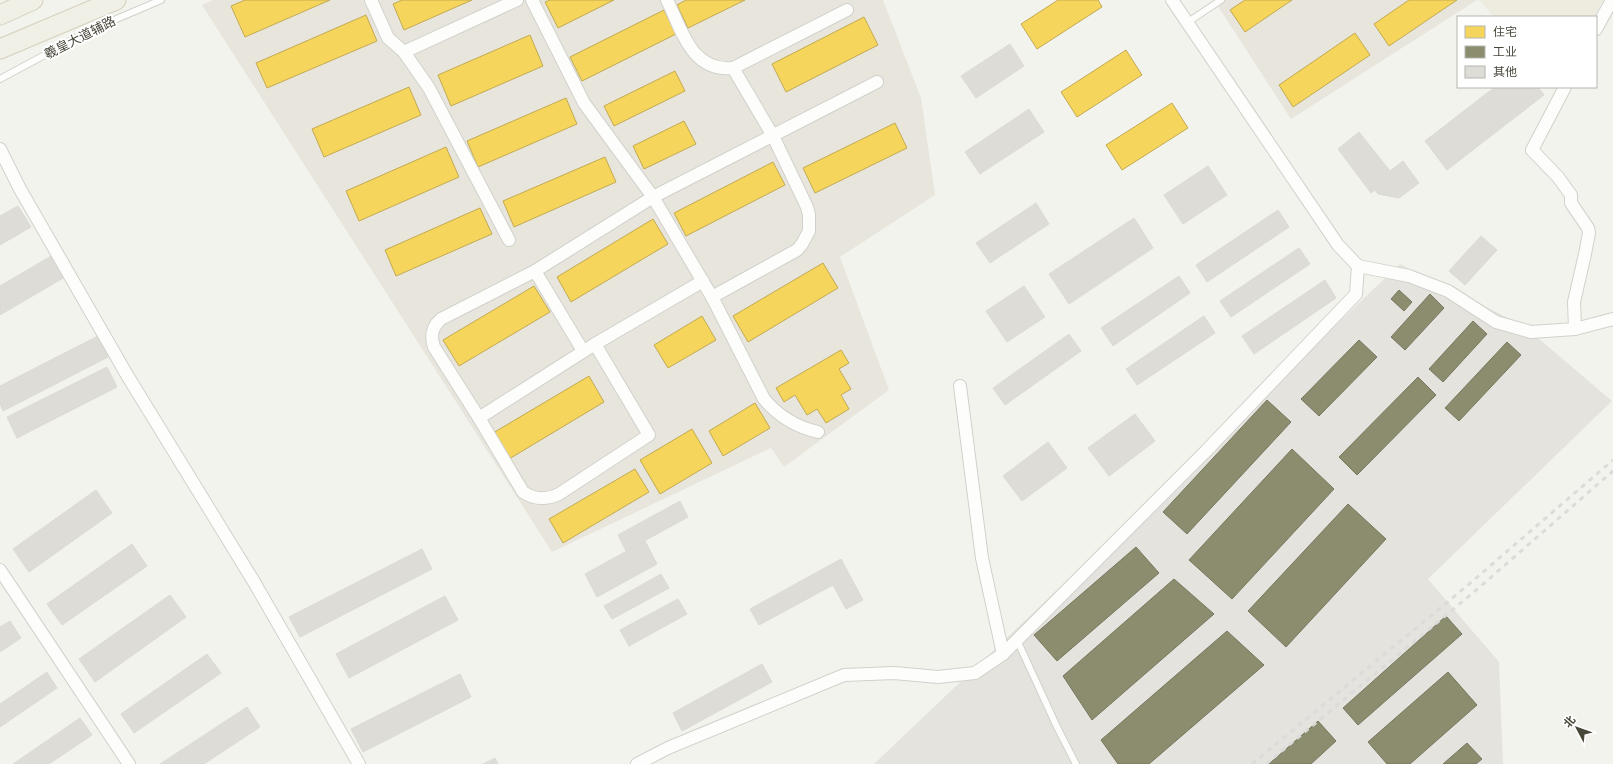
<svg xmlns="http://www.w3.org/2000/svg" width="1613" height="764" viewBox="0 0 1613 764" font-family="'Source Sans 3','Noto Sans SC',sans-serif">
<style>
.residential{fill:#e7e5dc}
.industrial{fill:#e5e3de}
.education{fill:#edecde}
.homes{fill:#f6d55c;stroke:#c2aa52}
.industry{fill:#8c8c6e;stroke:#78775e}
.building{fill:#dddcd6;stroke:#dbdad4}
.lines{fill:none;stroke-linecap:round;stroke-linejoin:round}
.lane-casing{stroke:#d1d1cc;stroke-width:8}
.street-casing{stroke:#d1d1cc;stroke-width:14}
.primary-casing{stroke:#d4d1bc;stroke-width:21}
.lane{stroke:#fdfdfc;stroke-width:6}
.street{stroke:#fdfdfc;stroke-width:12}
.primary{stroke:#f1f0e6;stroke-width:19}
.rail{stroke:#dbdbda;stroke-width:3;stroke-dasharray:5 5;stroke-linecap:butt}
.labels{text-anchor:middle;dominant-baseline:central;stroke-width:4;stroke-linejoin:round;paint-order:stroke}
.street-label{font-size:13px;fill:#49463a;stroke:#fff}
</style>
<rect width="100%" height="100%" fill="#f3f3ee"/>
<g class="residential">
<polygon points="213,0 883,0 921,98 935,195 840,257 889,390 784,467 771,448 552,552 202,5"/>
<polygon points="1214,0 1477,0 1291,119"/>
</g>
<polygon class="industrial" points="1400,264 1524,326 1612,401 1428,579 1499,662 1503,764 874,764"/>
<polygon class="education" points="1479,0 1603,0 1594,17 1494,17"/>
<g class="homes">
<polygon points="245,0 330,0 245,37 231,6"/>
<polygon points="402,0 472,0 404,30 393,4"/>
<polygon points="550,0 614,0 558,28 545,2"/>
<polygon points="686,0 745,0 688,28 677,5"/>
<polygon points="1058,0 1098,0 1102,7 1037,49 1021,24"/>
<polygon points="1245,0 1292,0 1245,32 1230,10"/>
<polygon points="1409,0 1457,0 1389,46 1374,24"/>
<polygon points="664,10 676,34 582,81 570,57"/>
<polygon points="366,15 377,41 267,88 256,63"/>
<polygon points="864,17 878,45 786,92 772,64"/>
<polygon points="1355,33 1370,55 1293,107 1279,85"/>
<polygon points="530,35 543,66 451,106 438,75"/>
<polygon points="1126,50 1142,75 1077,117 1061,92"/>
<polygon points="675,71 685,91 614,126 604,106"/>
<polygon points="409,87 421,115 324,157 312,129"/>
<polygon points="566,98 577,124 478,167 467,141"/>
<polygon points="1172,103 1188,128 1122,170 1106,145"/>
<polygon points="684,121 696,144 644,169 633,146"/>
<polygon points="895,123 907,148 815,193 803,168"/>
<polygon points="446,147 459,177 359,221 346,191"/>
<polygon points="605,157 616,182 514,227 503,201"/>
<polygon points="773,162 785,185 686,236 674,213"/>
<polygon points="480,208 492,234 396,276 385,250"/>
<polygon points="653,219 668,244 571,302 557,277"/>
<polygon points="823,263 838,288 748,342 733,316"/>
<polygon points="534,286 550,312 459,366 443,340"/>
<polygon points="702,316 716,340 668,368 654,345"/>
<polygon points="841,350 849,363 839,369 851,389 841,395 849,409 826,423 817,409 807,415 795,395 784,402 776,388"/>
<polygon points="589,376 604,402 509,459 493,433"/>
<polygon points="755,403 770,428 723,456 709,431"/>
<polygon points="692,429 712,463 660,494 640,460"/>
<polygon points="635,469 649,492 563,543 549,519"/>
</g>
<g class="industry">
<polygon points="1399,290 1412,302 1404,311 1391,299"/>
<polygon points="1430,294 1444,308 1405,350 1391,337"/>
<polygon points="1473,321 1487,334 1443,382 1429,369"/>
<polygon points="1359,340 1377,357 1319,416 1301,399"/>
<polygon points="1507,342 1521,355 1459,421 1445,408"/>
<polygon points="1418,377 1436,395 1357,475 1339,457"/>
<polygon points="1267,400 1291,422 1187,534 1163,512"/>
<polygon points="1292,449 1334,489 1232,599 1189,560"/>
<polygon points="1348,504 1386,539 1286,647 1248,611"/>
<polygon points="1136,547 1159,573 1057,661 1034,635"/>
<polygon points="1174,579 1214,614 1092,720 1063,676"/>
<polygon points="1446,616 1462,634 1358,725 1343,708"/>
<polygon points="1227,631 1264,665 1149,764 1118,764 1101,740"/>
<polygon points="1448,672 1477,705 1410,764 1387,764 1368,742"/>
<polygon points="1318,721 1336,741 1311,764 1269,764"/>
<polygon points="1467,743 1482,759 1476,764 1443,764"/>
</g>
<g class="building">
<polygon points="1010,44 1024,66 976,98 961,76"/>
<polygon points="1495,87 1538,87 1544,95 1447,170 1425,141"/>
<polygon points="1029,109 1044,132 980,174 965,152"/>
<polygon points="1359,132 1390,171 1403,161 1419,183 1399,198 1378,194 1375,190 1371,193 1338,149"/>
<polygon points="1208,166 1227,195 1183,224 1164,195"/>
<polygon points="1036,203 1049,224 990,263 976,243"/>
<polygon points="18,206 31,227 0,245 0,216"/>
<polygon points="1278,210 1289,227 1207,282 1196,265"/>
<polygon points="1134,218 1153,248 1069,304 1049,274"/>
<polygon points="1481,236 1497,250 1465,285 1449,271"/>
<polygon points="1299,248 1310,264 1231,317 1220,301"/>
<polygon points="53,255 65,277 0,315 0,286"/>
<polygon points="1179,276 1190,293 1113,346 1101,328"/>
<polygon points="1325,280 1336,298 1254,354 1242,336"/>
<polygon points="1024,286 1045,317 1007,342 986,311"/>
<polygon points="1204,316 1215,333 1137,385 1126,369"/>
<polygon points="1069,334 1081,351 1005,405 993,388"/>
<polygon points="98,336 108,357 3,411 0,404 0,386"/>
<polygon points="107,367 117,387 17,438 7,417"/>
<polygon points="1135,414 1155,441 1109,476 1088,448"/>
<polygon points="1048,442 1067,468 1022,501 1003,476"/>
<polygon points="96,490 112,513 29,572 13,549"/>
<polygon points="680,501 688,517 626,551 618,535"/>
<polygon points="645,541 657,564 597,597 585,574"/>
<polygon points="132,544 147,566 62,625 47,604"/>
<polygon points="422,549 432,569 300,637 289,617"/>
<polygon points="841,559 863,600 846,609 833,585 759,625 750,609"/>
<polygon points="661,574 669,588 612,619 604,606"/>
<polygon points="170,595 186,617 95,682 79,659"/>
<polygon points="445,596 458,620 349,678 336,654"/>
<polygon points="678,599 687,614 629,646 620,630"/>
<polygon points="10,621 21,638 0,652 0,627"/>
<polygon points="207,654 221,673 134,733 121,714"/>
<polygon points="762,664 772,682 682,731 673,713"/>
<polygon points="47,672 57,688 0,727 0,704"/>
<polygon points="460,674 471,697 363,752 351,729"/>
<polygon points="247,707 260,727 204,764 160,764"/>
<polygon points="80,718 92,735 49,764 13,764"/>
<polygon points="495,758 498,764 483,764"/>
</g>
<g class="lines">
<g class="lane-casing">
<g id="lane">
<polyline points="1188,22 1221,0"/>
<polyline points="0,79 93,29 161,0"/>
<polyline points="1017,640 1057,727 1076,764"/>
</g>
</g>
<g class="street-casing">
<g id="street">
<polyline points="371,0 388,38 404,52 429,88 509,240"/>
<polyline points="532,0 584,103 653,197 877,82"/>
<path d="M667,0c15,30 24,72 66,68"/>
<polyline points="1172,0 1338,245 1358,266 1409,276 1448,291 1496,322 1531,332 1575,329 1613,319"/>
<polyline points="1596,29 1612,0"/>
<polyline points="404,52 517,0"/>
<polyline points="1565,87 1532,150 1558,177 1571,195 1571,203 1588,228 1589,233 1585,254 1574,302 1575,329"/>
<polyline points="0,149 20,189 127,375 254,582 359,764"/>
<path d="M535,271l-94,48c-9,8 -11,16 -7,28l45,71 44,74c12,8 23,8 36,2l90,-59 -54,-91"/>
<polyline points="712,297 797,250 802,244 809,231 809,215 807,207 773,136 733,68 847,10"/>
<path d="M583,351l-48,-80 118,-74 59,100 52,102c15,18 32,28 54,33"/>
<polyline points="960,386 982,558 1003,654"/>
<polyline points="479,418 595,344 703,281"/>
<polyline points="0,570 129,764"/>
<polyline points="637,764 668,748 844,675 894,673 938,677 975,673 1003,654 1206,451 1356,294 1358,266"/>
</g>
</g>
<g class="primary-casing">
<g id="primary">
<polyline points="0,15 33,0"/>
<polyline points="0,49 116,0"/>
</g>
</g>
<use href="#lane" class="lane"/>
<use href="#street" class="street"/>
<use href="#primary" class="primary"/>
<g class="rail">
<polyline points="1252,764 1468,585 1613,460"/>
<polyline points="1266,764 1474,592 1613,471"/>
</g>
</g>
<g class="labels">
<g class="street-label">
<text transform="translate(80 38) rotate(-27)">羲皇大道辅路</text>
</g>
</g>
<rect x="1457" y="16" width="140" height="72" fill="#ffffff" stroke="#b6b5b0"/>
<rect x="1465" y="26" width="20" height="12" fill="#f6d55c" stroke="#b6b5b0"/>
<text x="1493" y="36" font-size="12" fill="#49463a">住宅</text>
<rect x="1465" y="46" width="20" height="12" fill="#8c8c6e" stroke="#b6b5b0"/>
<text x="1493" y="56" font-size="12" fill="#49463a">工业</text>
<rect x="1465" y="66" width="20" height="12" fill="#dddcd6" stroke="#b6b5b0"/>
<text x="1493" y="76" font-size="12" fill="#49463a">其他</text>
<g transform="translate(1577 728) rotate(311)" stroke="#ffffff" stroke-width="3" paint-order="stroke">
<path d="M0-3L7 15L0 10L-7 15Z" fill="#49463a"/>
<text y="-6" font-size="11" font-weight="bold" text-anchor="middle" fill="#49463a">北</text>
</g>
</svg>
